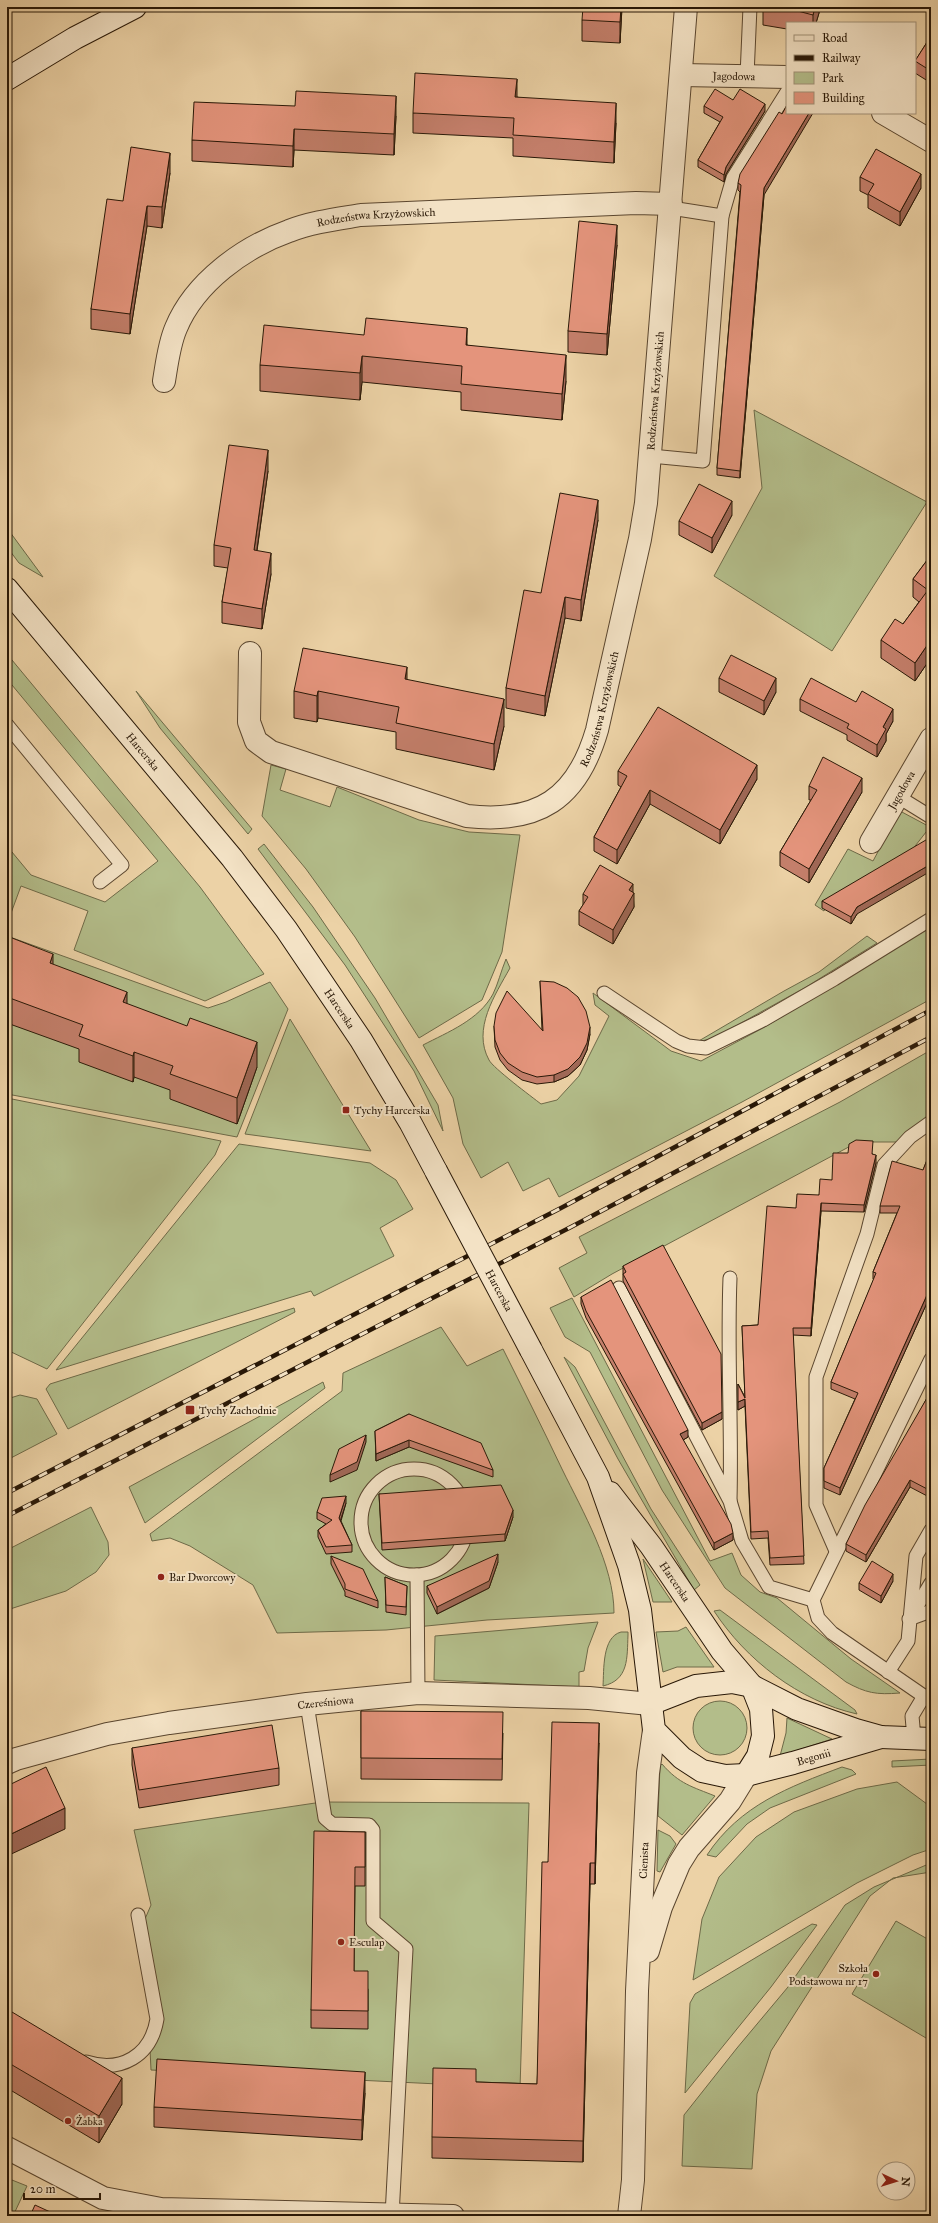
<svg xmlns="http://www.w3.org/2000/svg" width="938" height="2223" viewBox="0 0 938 2223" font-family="'IM FELL Great Primer',serif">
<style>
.green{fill:#b3bd8a;stroke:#6e6a48}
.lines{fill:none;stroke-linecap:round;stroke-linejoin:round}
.lane-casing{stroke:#5a462f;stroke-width:15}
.street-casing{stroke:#5a462f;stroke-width:24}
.secondary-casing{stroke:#291807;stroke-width:24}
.lane{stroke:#f3e2c5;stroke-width:13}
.street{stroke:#f3e2c5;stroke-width:22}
.secondary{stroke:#f3e2c5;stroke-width:22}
.rail-casing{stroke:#291807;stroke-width:4.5}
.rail{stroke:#f3e2c5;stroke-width:3;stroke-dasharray:9;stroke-linecap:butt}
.secondary-bridge-casing{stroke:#291807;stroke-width:24;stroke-linecap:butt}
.secondary-bridge{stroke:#f3e2c5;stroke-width:22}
.wall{fill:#c47f6b;stroke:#291807}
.shaded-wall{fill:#a06857;stroke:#291807}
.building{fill:#e4947c;stroke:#291807}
.poi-dot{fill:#8f2418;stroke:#f3e2c5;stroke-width:1.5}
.labels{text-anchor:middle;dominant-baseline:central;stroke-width:4;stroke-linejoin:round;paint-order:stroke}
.street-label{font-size:11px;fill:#291807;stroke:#f3e2c5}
.poi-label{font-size:11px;fill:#291807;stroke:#f3e2c5;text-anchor:start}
</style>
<rect width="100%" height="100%" fill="#ecd2a6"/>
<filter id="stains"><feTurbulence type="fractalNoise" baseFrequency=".005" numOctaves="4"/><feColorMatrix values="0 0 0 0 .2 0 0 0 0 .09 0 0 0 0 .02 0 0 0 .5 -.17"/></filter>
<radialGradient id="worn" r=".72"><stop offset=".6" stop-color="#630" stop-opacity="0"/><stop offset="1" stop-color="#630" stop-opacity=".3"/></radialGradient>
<g class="green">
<polygon points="754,410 927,502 832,651 714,576 762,488"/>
<polygon points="7,528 43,577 19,563 7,547"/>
<polygon points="7,654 200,887 264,974 205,1001 74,950 88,911 21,886 7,924 7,846 31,875 105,902 158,861 7,679"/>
<polygon points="136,691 252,829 248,834 160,728"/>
<polygon points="271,765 286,769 280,790 330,807 337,787 419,820 469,832 520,835 502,952 482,1000 419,1038 355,937 306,869 262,816"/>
<polygon points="900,811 930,827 912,850 829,899 824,911 815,905 848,849 873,861"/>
<polygon points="264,844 313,907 375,998 438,1105 443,1131 414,1071 345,965 258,849"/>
<path d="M931,927v72l-189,103 -183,95 -10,-19 -26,13 -15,-29 -27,16 -18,-34 -10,-46 -30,-53c25,-13 56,-25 70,-51 5,-10 8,-23 13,-35l4,9c-15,27 -38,61 -21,92 4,8 43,37 52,44l16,-4 22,-24 30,-60 -14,-11 -2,-12 78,58 30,10 62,-33z"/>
<polygon points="7,936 208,1008 226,1002 270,982 288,1009 237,1137 7,1094"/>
<polygon points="867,936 877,943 806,987 714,1038 697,1042 784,991 819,972"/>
<polygon points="290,1019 371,1151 245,1134"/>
<polygon points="931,1050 931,1114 896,1142 858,1142 612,1274 574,1297 559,1268 587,1253 579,1237 840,1102"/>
<polygon points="7,1098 221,1141 215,1155 47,1369 7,1350"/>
<polygon points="239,1144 370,1163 396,1180 413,1209 380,1228 394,1256 314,1296 311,1291 56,1370"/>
<path d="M572,1298l138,263 22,-8 9,22 19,17 17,6 74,61 49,34c-24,2 -34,0 -54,-11l-121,-94 -63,-98 -72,-138 -25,-15 -15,-29z"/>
<polygon points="294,1308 295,1312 68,1429 46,1389 50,1384"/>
<path d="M441,1327l26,39 36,-17c20,40 40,80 59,120 21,43 52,96 52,144l-127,7 -101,10 -109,3 -24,-48 -63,-39 -20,-8 -18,3 -2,-7 192,-143 1,-18z"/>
<polygon points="564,1357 575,1367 651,1509 700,1585 694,1590 618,1459"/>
<polygon points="323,1382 325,1388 145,1523 129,1487"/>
<polygon points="20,1395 37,1399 57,1434 7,1460 7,1399"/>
<polygon points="91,1507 108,1542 109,1555 96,1572 66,1591 7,1610 7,1550"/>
<polygon points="643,1559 672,1602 653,1602"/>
<path d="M720,1610l135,100 2,4c-58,-13 -111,-54 -143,-103z"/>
<polygon points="598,1622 588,1648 584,1671 579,1672 579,1687 434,1680 435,1636"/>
<polygon points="686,1627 714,1667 677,1667 663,1672 656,1632 678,1631"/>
<path d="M621,1632h7v3c-1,23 1,45 -25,51 1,-16 -1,-49 18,-54z"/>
<circle cx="720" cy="1728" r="27"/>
<polygon points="787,1718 832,1739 780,1756 786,1733"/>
<polygon points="931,1759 931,1765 892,1767 892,1761"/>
<path d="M662,1764c17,20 31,23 53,32l-33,39 -24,-19 2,-50z"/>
<path d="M842,1767l10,3 4,4 -86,34 -23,16 -31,33 -9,-2c33,-50 82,-68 135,-88z"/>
<polygon points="897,1782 931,1807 931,1849 913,1855 857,1883 693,1980 702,1919 719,1877 756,1837 794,1812 857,1789"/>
<polygon points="322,1802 529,1803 520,2088 151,2070 150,2049 158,2038 145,1919 151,1905 134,1830"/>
<polygon points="658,1830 670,1836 676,1844 660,1872 657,1871"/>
<polygon points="931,1863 931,1872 893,1878 870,1896 771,2051 757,2094 752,2169 682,2166 684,2115 737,2048 788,1987 845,1905 874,1887"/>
<polygon points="896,1921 931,1941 931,2041 852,1994"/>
<polygon points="812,1924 817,1925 771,1987 685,2093 690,2003 695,1994"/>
<polygon points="7,2178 27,2186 13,2216 7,2216"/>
</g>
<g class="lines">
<g class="lane-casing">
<g id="lane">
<polyline points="747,76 750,7"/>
<polyline points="671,208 722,216"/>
<polyline points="651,456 703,461 722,216 733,178 787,92"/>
<polyline points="7,725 122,865 100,882"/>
<polyline points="897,796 931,817"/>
<polyline points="604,993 676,1041 688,1046 706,1048 763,1020 834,979 931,919"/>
<path d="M730,1278c-3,75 2,148 0,222"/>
<polyline points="619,1288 730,1501 742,1541 769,1587 813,1600"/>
<polyline points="931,1359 813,1600 818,1618 832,1633 931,1701"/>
<circle cx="414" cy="1522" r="53"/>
<polyline points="836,1551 816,1505 816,1377 867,1234 884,1165 910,1137 931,1122"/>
<polyline points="417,1575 418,1693"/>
<polyline points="911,1616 931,1583"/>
<polyline points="909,1619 931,1611"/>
<polyline points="888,1672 908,1641 916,1556 931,1530"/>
<polyline points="307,1704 325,1818 332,1824 369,1825 373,1830 373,1921 406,1949 392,2216"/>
<polyline points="914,1738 912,1716 924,1696"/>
<path d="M86,2062c35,11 65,-6 71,-43l-19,-104"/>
</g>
</g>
<g class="street-casing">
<g id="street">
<path id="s1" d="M681,75l106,2"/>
<polyline points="883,113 931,141"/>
<path id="s2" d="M164,381c3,-18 5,-37 12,-53 19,-46 68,-81 113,-97 23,-9 48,-12 72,-16l275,-12 35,1"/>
<path id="s3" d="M250,653l-1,69 7,19 15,11 196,64c71,8 110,-17 130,-86l43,-191 6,-36 40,-496"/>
<path id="s4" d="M871,842l60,-103"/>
<path id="s5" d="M7,1763l9,-4 91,-25 62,-11 138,-19 111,-11 171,5 61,6"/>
<polyline points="648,1951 661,1907 679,1864 689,1848 730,1801 746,1775"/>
<polyline points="7,2148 103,2198 161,2209 453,2216"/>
<path id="s6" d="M629,2216l4,-36 4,-189 11,-218 6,-43"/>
</g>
</g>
<g class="secondary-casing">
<g id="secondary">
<polyline points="7,79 75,38 135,7"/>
<path id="s7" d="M7,589l225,269 54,71 75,111 49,82 26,49"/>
<path id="s8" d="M531,1350l67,127 31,88 11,45 14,120 28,28 20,13 23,5 21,-1 47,-12 88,-26"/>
<path id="s9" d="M610,1493l41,53 71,105 30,35 9,23 2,27 -5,20 -12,19"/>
<polyline points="650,1704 696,1686 732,1682 752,1686 797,1709 856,1730 881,1737 931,1739"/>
</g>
</g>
<use href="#lane" class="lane"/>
<use href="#street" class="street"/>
<use href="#secondary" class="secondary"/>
<g class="rail-casing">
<g id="rail">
<polyline points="7,1493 561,1208 931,1010"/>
<polyline points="7,1516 571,1227 931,1037"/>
</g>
</g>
<use href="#rail" class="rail"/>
<g class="secondary-bridge-casing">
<g id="secondary-bridge">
<path id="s10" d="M436,1171l95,179"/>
</g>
</g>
<use href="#secondary-bridge" class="secondary-bridge"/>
</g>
<g class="wall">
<polygon points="622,7 620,43 582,41 582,20"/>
<polygon points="763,7 819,7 819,13 816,23 787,23 787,29 763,25"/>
<polygon points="920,7 931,7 931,15 920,8"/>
<polygon points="931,36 931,83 915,73 915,61"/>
<polygon points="517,97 616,123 614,163 513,156 513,138 413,133 413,113"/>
<polygon points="733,100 765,111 726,174 724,182 698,167 698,160 720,122 704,113 704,106"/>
<polygon points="396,116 394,155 294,150 293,167 192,161 192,140"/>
<polygon points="170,173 162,228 147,226 130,334 91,329 91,309 123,201"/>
<polygon points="860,177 921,188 900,226 868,208 868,195 860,191"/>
<polygon points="738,183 764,195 740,478 717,475 717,468 740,192 738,190"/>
<polygon points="617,245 607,355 568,352 568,331"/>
<polygon points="467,345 566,381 562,420 461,410 461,392 362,382 360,400 260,391 260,365"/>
<polygon points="268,471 257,551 271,574 262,629 222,623 222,602 228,568 214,566 214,545"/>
<polygon points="732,515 712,553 679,535 679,521"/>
<polygon points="598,520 581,621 565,618 545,716 506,708 506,688 541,593"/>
<polygon points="931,555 931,664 928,662 915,681 881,658 881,640 903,624 919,602 913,597 913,579"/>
<polygon points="719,678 776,692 764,715 719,692"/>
<polygon points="407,680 504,726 494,770 396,749 396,732 318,718 317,722 294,718 294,691"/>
<polygon points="800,699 893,721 886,734 886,741 877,757 847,740 847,735 800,711"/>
<polygon points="618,771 757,779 720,844 650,804 617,864 594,851 594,837 621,787 618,785"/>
<polygon points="809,786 862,792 809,883 780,866 780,852 811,800 809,800"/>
<polygon points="633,893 634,907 613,944 579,925 579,911 583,905 583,894"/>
<polygon points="822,901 857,914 851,924 822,908"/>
<polygon points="7,936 53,965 127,1004 257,1067 237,1124 170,1099 170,1090 134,1077 133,1082 79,1062 79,1049 7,1023"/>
<polygon points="540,981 590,1034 587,1050 580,1065 568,1076 554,1082 537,1084 522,1080 508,1070 500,1060 495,1047 494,1026 542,1030"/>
<polygon points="931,1150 931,1294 840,1495 824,1488 824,1468 855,1399 831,1389 831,1382 874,1279 873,1279 873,1272 897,1213 880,1213 880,1206 923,1170"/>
<polygon points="848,1153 873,1154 876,1163 864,1212 821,1211 811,1336 793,1335 804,1564 770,1565 768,1538 751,1539 745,1406 738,1410 738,1384 745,1397 742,1326 758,1325 796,1208 819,1195 832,1180"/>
<polygon points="623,1266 722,1419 702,1430 623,1281"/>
<polygon points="581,1297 688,1437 683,1440 733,1540 714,1550 586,1318 581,1304"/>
<polygon points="931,1391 931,1498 910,1487 866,1562 846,1551 846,1544"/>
<polygon points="409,1414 493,1470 493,1477 409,1447 376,1461 375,1431"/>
<polygon points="379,1494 513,1517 505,1541 382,1550"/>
<polygon points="346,1503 341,1521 352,1545 352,1552 326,1554 318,1537 318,1530 326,1524 317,1519 317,1512"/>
<polygon points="931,1547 931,1564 927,1561 927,1554"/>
<polygon points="331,1556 378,1601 378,1608 345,1596 345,1592 331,1564"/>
<polygon points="498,1562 489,1588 437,1614 427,1593 427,1586"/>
<polygon points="385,1577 407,1586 406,1615 386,1612"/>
<polygon points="893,1581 881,1603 859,1590 859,1583"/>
<polygon points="361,1711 503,1733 502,1780 361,1779"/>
<polygon points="599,1743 595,1884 590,1884 583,2162 432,2158 432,2137 476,2082 537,2084 548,1862"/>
<polygon points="132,1748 279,1768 279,1785 139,1808 132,1765"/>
<polygon points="365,1832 365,1886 355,1886 354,1971 368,1989 368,2029 311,2028 311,2010"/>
<polygon points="7,2009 122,2104 99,2143 7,2088"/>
<polygon points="365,2093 362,2140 154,2127 154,2107"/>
</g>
<g class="shaded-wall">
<polygon points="621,7 622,7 620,43 620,22"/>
<polygon points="815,7 819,7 819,13 816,23 813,23 813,15"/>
<polygon points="517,79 517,100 515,97"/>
<polygon points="396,96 396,116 394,155 394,134"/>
<polygon points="616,103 616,123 614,163 614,142"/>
<polygon points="765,104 765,111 726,174 724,182 724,175 726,167"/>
<polygon points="809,113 813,113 764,195 740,478 740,471 764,188"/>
<polygon points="294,129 294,150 293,167 293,146"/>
<polygon points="170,153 170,173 162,228 162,207"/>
<polygon points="921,174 921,188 900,226 900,212"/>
<polygon points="147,206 147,226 130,334 130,314"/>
<polygon points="617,225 617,245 607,355 607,334"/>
<polygon points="467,328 467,355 466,345"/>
<polygon points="566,355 566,381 562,420 562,394"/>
<polygon points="362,356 362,382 360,400 360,373"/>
<polygon points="268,450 268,471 254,570 254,550"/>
<polygon points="598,500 598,520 581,621 581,600"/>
<polygon points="732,501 732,515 712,553 712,538"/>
<polygon points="271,553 271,574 262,629 262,609"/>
<polygon points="565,597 565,618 545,716 545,696"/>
<polygon points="928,644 928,662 915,681 915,663"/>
<polygon points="407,667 407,694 405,679"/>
<polygon points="776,678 776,692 764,715 764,701"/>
<polygon points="318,691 318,718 317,722 317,696"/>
<polygon points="504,699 504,726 494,770 494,744"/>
<polygon points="893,709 893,721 886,734 886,741 877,757 877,745 883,727"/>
<polygon points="757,765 757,779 720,844 720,830"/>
<polygon points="862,778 862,792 809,883 809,869"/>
<polygon points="650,790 650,804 617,864 617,850"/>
<polygon points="931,864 931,871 857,914 851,924 851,917 857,907"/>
<polygon points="633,884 633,895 634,893 634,907 613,944 613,930 629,890"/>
<polygon points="53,954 53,979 50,963"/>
<polygon points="127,992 127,1017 123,1002"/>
<polygon points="590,1027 590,1034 587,1050 580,1065 568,1076 554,1082 554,1075"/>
<polygon points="257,1042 257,1067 237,1124 237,1098"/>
<polygon points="134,1052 134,1077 133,1082 133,1056"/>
<polygon points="876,1155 876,1163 864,1212 864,1205"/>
<polygon points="821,1203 821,1211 811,1336 811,1328"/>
<polygon points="931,1286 931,1294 840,1495 840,1488"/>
<polygon points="745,1399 745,1406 738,1410 738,1402"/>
<polygon points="722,1412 722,1419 702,1430 702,1423"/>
<polygon points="688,1430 688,1437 680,1442 680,1434"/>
<polygon points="366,1435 366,1442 357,1470 330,1482 330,1475"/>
<polygon points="409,1440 409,1447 376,1461 376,1454"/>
<polygon points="910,1480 910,1487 866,1562 866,1555"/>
<polygon points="346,1496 346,1503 339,1525 339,1518"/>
<polygon points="513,1510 513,1517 505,1541 505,1534"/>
<polygon points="733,1533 733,1540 714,1550 714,1543"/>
<polygon points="498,1554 498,1562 489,1588 437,1614 437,1607"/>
<polygon points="893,1574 893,1581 881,1603 881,1596"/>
<polygon points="599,1723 599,1743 595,1884 595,1863"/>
<polygon points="65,1808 65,1829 7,1856 7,1836"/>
<polygon points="590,1863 590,1884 583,2162 583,2141"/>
<polygon points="365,2072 365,2093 362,2140 362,2120"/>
<polygon points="122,2078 122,2104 99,2143 99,2116"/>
</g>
<g class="building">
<polygon points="583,7 621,7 620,22 582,20"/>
<polygon points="788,7 815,7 813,15 790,9 790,7"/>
<polygon points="931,36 931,71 915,61"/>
<polygon points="415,73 517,79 515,97 616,103 614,142 513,135 514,118 413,113"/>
<polygon points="715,89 733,100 740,89 765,104 726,167 724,175 698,160 723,117 704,106"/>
<polygon points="296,91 396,96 394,134 294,129 293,146 192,140 194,102 295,106"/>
<polygon points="787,105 787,113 809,113 764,188 740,471 717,468 741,185 738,183 740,174 779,112 782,114"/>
<polygon points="131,147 170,153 162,207 147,206 130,314 91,309 107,199 123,201"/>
<polygon points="876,149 921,174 900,212 868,194 874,184 860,177"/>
<polygon points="579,221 617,225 607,334 568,331"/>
<polygon points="366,318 467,328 466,345 566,355 562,394 461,384 462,366 362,356 360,373 260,365 264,325 364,335"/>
<polygon points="229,445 268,450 254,550 271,553 262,609 222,602 231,548 214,545"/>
<polygon points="699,484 732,501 712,538 679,521"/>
<polygon points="560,493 598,500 581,600 565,597 545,696 506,688 524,590 541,593"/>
<polygon points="931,555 931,646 928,644 915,663 881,640 895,619 903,624 928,590 913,579"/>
<polygon points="303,648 407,667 405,679 504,699 494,744 396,723 399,707 318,691 317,696 294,691"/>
<polygon points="731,655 776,678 764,701 719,678"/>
<polygon points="811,678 856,702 862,691 893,709 883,727 886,729 877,745 847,728 849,724 800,699"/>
<polygon points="658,707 757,765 720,830 650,790 617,850 594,837 627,776 618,771"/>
<polygon points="823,757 862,778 809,869 780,852 817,790 809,786"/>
<polygon points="931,837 931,864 857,907 851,917 822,901"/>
<polygon points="600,865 633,884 629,890 634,893 613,930 579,911 588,897 583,894"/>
<polygon points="7,936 53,954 50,963 127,992 123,1002 187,1026 190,1018 257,1042 237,1098 170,1074 173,1066 134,1052 133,1056 79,1036 83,1025 7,997 7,993 9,987 7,986"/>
<polygon points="540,981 554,982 567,988 578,997 586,1011 590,1027 587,1043 580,1057 568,1069 554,1075 537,1077 522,1072 508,1063 500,1053 495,1040 494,1026 496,1013 507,991 543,1031"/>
<polygon points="856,1140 873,1141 872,1154 876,1155 864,1205 821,1203 811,1328 793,1328 804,1556 770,1558 768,1531 751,1532 745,1399 738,1402 738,1384 745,1398 742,1326 758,1325 767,1206 796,1208 797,1194 819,1195 820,1179 832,1180 833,1153 848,1153 849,1144"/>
<polygon points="931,1150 931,1286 840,1488 824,1481 824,1468 858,1393 831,1382 876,1273 873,1272 900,1206 880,1206 892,1161 923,1170"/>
<polygon points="663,1245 721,1354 722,1412 702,1423 623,1274 626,1272 623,1266"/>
<polygon points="611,1280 688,1430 680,1434 731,1524 733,1533 714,1543 586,1311 581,1297"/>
<polygon points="931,1391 931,1491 910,1480 866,1555 846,1544 865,1505"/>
<polygon points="409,1414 481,1443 493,1470 409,1440 376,1454 375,1431"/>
<polygon points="366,1435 357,1462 330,1475 339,1449"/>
<polygon points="501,1485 513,1510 505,1534 382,1543 379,1494"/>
<polygon points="346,1496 339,1518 352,1545 326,1547 318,1530 332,1520 317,1512 322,1498"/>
<polygon points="931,1547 931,1557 927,1554"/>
<polygon points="498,1554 489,1581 437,1607 427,1586"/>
<polygon points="331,1556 363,1569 378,1601 345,1589 345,1584"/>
<polygon points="872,1561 893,1574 881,1596 859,1583"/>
<polygon points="385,1577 407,1586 406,1607 386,1605"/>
<polygon points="361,1711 503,1712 502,1759 361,1758"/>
<polygon points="552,1722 599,1723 595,1863 590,1863 583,2141 432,2137 433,2068 476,2069 476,2082 537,2084 542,1862 548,1862"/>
<polygon points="272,1725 279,1768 139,1790 132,1748"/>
<polygon points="46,1767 65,1808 7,1836 7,1786"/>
<polygon points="314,1831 365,1832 365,1867 355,1867 354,1971 368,1971 368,2011 311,2010"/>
<polygon points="7,2009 122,2078 99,2116 7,2062"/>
<polygon points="157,2059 365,2072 362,2120 154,2107"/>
<polygon points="35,2205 59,2216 30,2216"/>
</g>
<g class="poi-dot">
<rect x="342" y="1106" width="8" height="8" rx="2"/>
<rect x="185" y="1405" width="10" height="10" rx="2"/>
<circle cx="161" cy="1577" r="4"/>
<circle cx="341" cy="1942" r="4"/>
<circle cx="876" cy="1974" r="4"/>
<circle cx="68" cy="2121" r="4"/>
</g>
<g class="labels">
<g class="street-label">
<text stroke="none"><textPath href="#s1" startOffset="53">Jagodowa</textPath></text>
<text stroke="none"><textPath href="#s2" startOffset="296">Rodzeństwa Krzyżowskich</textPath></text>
<text stroke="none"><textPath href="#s3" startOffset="833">Rodzeństwa Krzyżowskich</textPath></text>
<text stroke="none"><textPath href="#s3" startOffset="509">Rodzeństwa Krzyżowskich</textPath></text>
<text stroke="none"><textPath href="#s7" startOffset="212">Harcerska</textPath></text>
<text stroke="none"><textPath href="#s4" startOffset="60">Jagodowa</textPath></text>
<text stroke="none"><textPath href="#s7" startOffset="536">Harcerska</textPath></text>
<text stroke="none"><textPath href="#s10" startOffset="135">Harcerska</textPath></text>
<text stroke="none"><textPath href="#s9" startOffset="110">Harcerska</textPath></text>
<text stroke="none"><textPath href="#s5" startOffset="325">Czereśniowa</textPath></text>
<text stroke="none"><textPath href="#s8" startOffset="582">Begonii</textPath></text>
<text stroke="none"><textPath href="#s6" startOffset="356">Cienista</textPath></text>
</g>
<g class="poi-label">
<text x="354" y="1110">Tychy Harcerska</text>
<text x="199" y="1410">Tychy Zachodnie</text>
<text x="169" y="1577">Bar Dworcowy</text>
<text x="349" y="1942">Esculap</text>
<text x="868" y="1968" text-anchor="end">Szkoła<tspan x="868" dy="13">Podstawowa nr 17</tspan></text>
<text x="76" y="2121">Żabka</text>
</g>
</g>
<rect width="938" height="2223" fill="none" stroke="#ecd2a6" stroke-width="24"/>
<rect x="8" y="8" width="922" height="2207" fill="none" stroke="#291807" stroke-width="2"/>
<rect x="12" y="12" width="914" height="2199" fill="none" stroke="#291807"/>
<rect x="786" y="22" width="130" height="92" fill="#f3e2c5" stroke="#a29179"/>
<rect x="794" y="35" width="20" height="6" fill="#f3e2c5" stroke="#a29179"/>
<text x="822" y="42" font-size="12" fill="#291807">Road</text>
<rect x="794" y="55" width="20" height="6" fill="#291807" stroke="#a29179"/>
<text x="822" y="62" font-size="12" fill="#291807">Railway</text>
<rect x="794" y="72" width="20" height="12" fill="#b3bd8a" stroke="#a29179"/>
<text x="822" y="82" font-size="12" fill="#291807">Park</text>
<rect x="794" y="92" width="20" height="12" fill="#e4947c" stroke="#a29179"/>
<text x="822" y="102" font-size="12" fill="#291807">Building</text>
<g transform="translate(896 2181) rotate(94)"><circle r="19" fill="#f3e2c5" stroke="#a29179"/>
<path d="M0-3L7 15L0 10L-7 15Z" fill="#8f2418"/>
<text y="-6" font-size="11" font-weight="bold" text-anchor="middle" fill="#291807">N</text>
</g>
<path d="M24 2193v6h76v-6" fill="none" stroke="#291807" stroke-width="2"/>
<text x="30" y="2193" font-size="12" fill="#291807" stroke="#f3e2c5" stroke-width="3" paint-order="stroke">20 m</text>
<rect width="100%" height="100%" filter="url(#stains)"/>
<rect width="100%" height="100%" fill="url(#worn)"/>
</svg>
